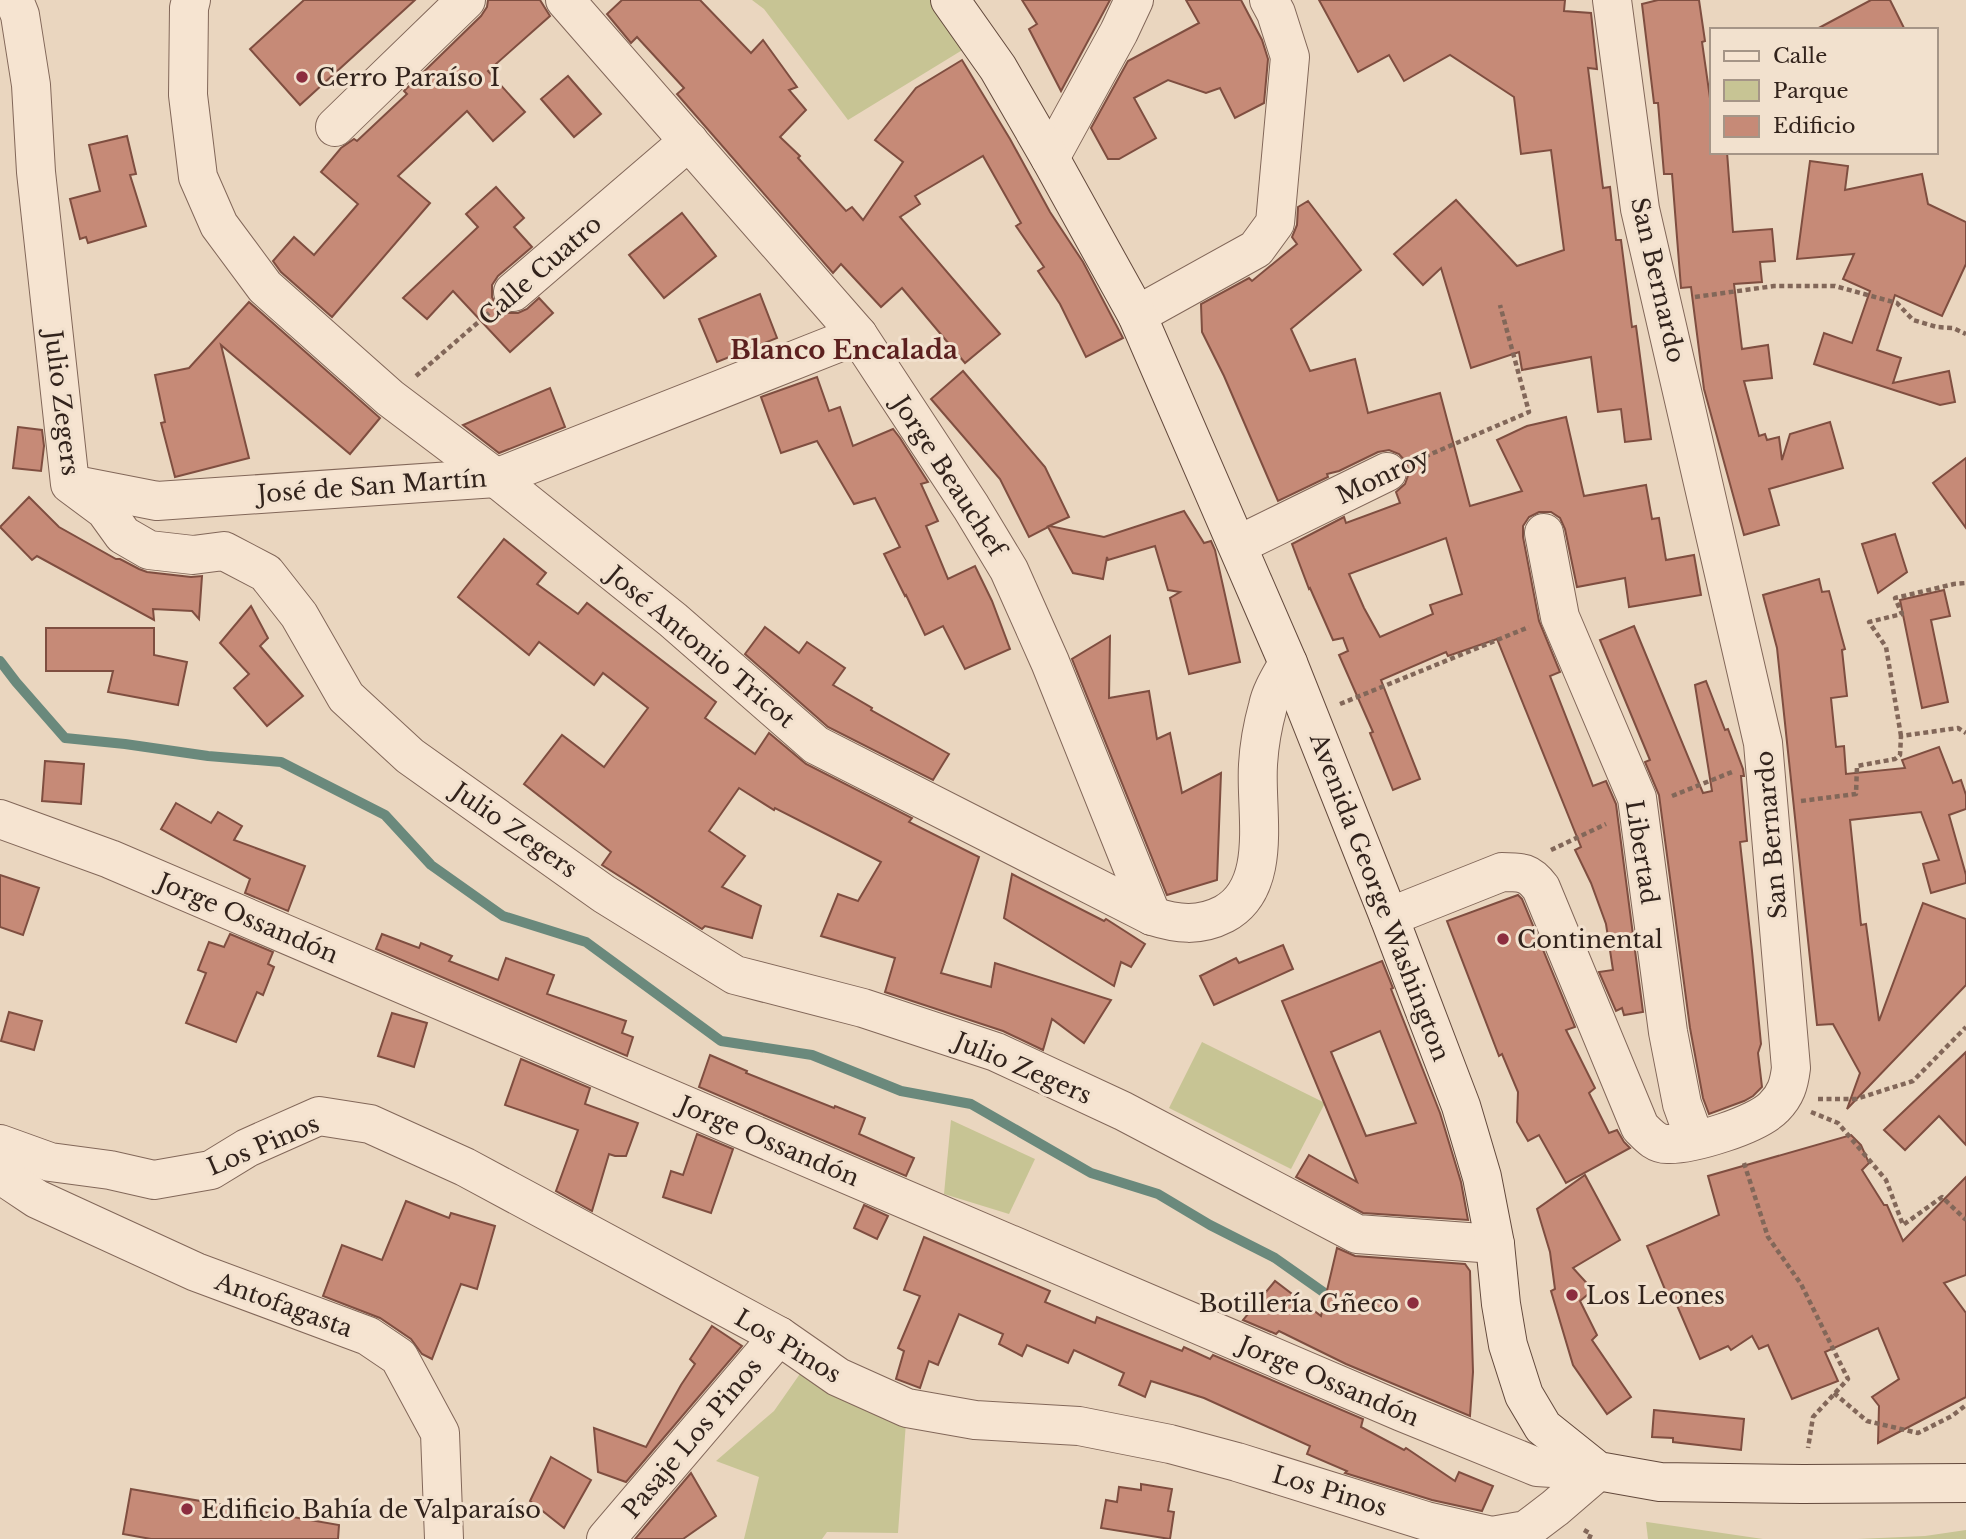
<svg xmlns="http://www.w3.org/2000/svg" width="1966" height="1539" viewBox="0 0 1966 1539" font-family="'Libre Baskerville',serif">
<style>
.green{fill:#c7c494}
.lines{fill:none;stroke-linecap:round;stroke-linejoin:round}
.stream{stroke:#6a897c;stroke-width:10}
.building{fill:#c68a77;stroke:#7f4e40;stroke-width:2;fill-rule:evenodd}
.street-casing{stroke:#826759;stroke-width:40}
.secondary-casing{stroke:#63493c;stroke-width:40}
.path{stroke:#826759;stroke-width:4.5;stroke-dasharray:5 3.5;stroke-linecap:butt}
.street{stroke:#f6e4d1;stroke-width:38}
.secondary{stroke:#f6e4d1;stroke-width:38}
.poi-dot{fill:#8c2d3f;stroke:#f2e1ce;stroke-width:2.5}
.labels{text-anchor:middle;dominant-baseline:central;stroke-width:6;stroke-linejoin:round;paint-order:stroke}
.poi-label{font-size:24px;fill:#32231c;stroke:#f2e1ce;text-anchor:start}
.street-label{font-size:24px;fill:#32231c;stroke:#f2e1ce}
.neighbourhood-label{font-size:26px;font-weight:bold;fill:#5c201f;stroke:#f2e1ce}
</style>
<rect width="100%" height="100%" fill="#ead6bf"/>
<g class="green">
<polygon points="752,0 950,0 982,38 848,120 764,9"/>
<polygon points="1202,1042 1325,1103 1291,1169 1169,1108"/>
<polygon points="951,1120 1035,1159 1009,1214 944,1194"/>
<polygon points="811,1358 907,1408 898,1533 827,1532 822,1539 744,1539 759,1477 716,1461 774,1411"/>
<polygon points="1646,1522 1647,1522 1763,1539 1648,1539"/>
<polygon points="1966,1530 1966,1539 1857,1539 1925,1536"/>
</g>
<g class="lines">
<polyline class="stream" points="0,661 16,682 65,738 125,744 208,756 281,762 385,815 431,865 503,916 586,942 721,1041 812,1055 901,1091 971,1104 1091,1173 1158,1194 1210,1225 1275,1258 1336,1301"/>
</g>
<g class="building">
<polygon points="304,0 415,0 300,105 250,49"/>
<polygon points="488,0 540,0 550,16 488,71 525,112 493,141 467,111 398,176 430,203 332,317 281,272 273,261 294,237 314,255 358,204 321,172 341,148 354,139 357,141 407,94 404,91 481,16 487,7"/>
<polygon points="622,0 700,0 751,53 763,40 797,87 789,90 806,110 780,137 800,156 798,158 846,211 852,207 863,220 903,162 875,140 916,88 962,60 1010,139 1050,212 1083,262 1123,338 1086,357 1060,304 1038,271 1044,267 1016,226 1021,223 983,156 915,196 920,204 900,217 1000,334 965,363 902,288 881,307 841,264 833,273 677,94 684,88 637,37 631,43 607,14"/>
<polygon points="1022,0 1110,0 1061,91 1029,29 1037,24"/>
<polygon points="1186,0 1241,0 1262,40 1268,59 1264,103 1235,118 1220,88 1206,93 1168,80 1134,98 1156,138 1119,159 1108,159 1091,128 1128,61 1199,23"/>
<polygon points="1319,0 1565,0 1564,11 1591,13 1597,69 1588,68 1603,188 1610,187 1616,240 1621,240 1632,327 1636,326 1651,439 1625,442 1621,409 1598,412 1591,357 1522,370 1519,352 1471,368 1441,268 1423,285 1394,254 1456,200 1517,266 1564,250 1551,150 1521,154 1514,97 1450,55 1404,81 1389,55 1358,72"/>
<polygon points="1658,0 1699,0 1705,41 1702,42 1712,112 1712,152 1727,152 1733,232 1772,229 1775,261 1760,262 1762,282 1734,284 1742,349 1768,345 1772,378 1744,381 1759,436 1765,434 1767,440 1779,437 1782,460 1790,434 1830,422 1843,468 1769,489 1779,525 1744,535 1704,389 1691,287 1681,288 1672,174 1664,174 1658,103 1654,103 1642,4"/>
<polygon points="1871,0 1890,0 1905,30 1815,30"/>
<polygon points="568,76 601,114 574,137 541,99"/>
<polygon points="127,136 136,174 130,175 146,226 88,243 86,237 80,239 70,199 100,191 89,145"/>
<polygon points="1810,161 1848,166 1845,190 1922,174 1928,204 1966,222 1966,264 1942,316 1895,295 1877,350 1901,358 1893,383 1949,371 1955,402 1940,405 1814,364 1824,333 1852,343 1870,291 1843,279 1854,254 1797,259"/>
<polygon points="496,187 524,218 514,227 532,247 498,276 492,285 492,297 497,307 506,313 518,313 527,309 539,298 553,313 510,352 453,291 427,319 403,298 478,227 466,214"/>
<path d="M1308,201l53,69 -70,59 19,42 45,-12 13,54 72,-20 30,113 52,-15 -25,-51 30,-14 39,-9 18,79 62,-11 6,34 7,-1 7,42 28,-5 7,40 -72,12 -4,-29 -48,9 -12,-58 -5,-11 -9,-6h-12l-10,5 -6,9v11l16,84 21,51 -10,4 43,110 13,-5 10,23 27,208 -19,3 -2,-7 -6,3 -17,-39 14,-2 -7,-46 -15,-41 -16,-33 6,-3 -84,-208 -49,17 -2,-4 -65,28 39,99 -27,11 -23,-57 3,-1 -34,-77 9,-4 -5,-13 -10,2 -23,-52 -1,1 -17,-45 52,-27 2,6 54,-20 -4,-11 9,-8 4,-11 -3,-11 -7,-8 -10,-4 -11,2 -39,19 -12,3 1,3 -50,24 -54,-125 -22,-44 -1,-28 48,-26 3,3 45,-37 -5,-7 5,-12 1,-18zM1446,538l16,56 -32,11 3,9 -53,23 -16,-29 -15,-34z"/>
<polygon points="682,213 716,256 664,298 629,255"/>
<polygon points="760,294 777,338 717,362 699,319"/>
<polygon points="249,302 380,418 350,454 221,345 249,458 175,477 161,423 165,422 155,375 189,368"/>
<polygon points="963,371 1045,467 1069,517 1049,526 1104,537 1184,511 1204,543 1211,541 1215,550 1240,662 1189,674 1170,598 1180,592 1168,590 1155,546 1108,560 1107,557 1103,579 1073,573 1048,527 1029,537 1000,479 931,399"/>
<polygon points="817,377 829,411 840,407 853,446 893,429 900,438 928,482 921,484 938,521 926,526 948,579 975,566 992,601 1010,649 965,669 943,626 925,635 906,595 905,596 884,554 900,547 875,498 854,504 817,441 781,453 761,397"/>
<polygon points="550,388 565,427 499,453 463,425"/>
<polygon points="18,427 42,430 44,446 41,471 13,468"/>
<polygon points="1966,458 1966,528 1933,483"/>
<polygon points="29,497 59,527 116,559 120,559 139,569 147,572 191,577 202,576 199,619 192,611 153,609 154,620 37,556 32,560 0,527"/>
<polygon points="1895,534 1907,572 1878,593 1862,544"/>
<polygon points="504,539 546,573 537,584 578,614 587,603 716,702 705,718 755,754 769,733 806,764 912,818 909,822 979,857 941,973 991,987 995,963 1111,1000 1084,1043 1052,1019 1043,1050 1003,1031 885,992 895,958 821,936 838,894 858,901 881,862 775,808 774,810 739,788 709,831 745,856 722,887 761,906 752,938 705,926 702,929 602,865 611,852 524,784 562,735 604,767 648,708 603,673 594,685 539,642 529,655 458,597"/>
<polygon points="1819,579 1822,592 1829,591 1845,649 1842,650 1847,696 1831,698 1836,747 1844,746 1846,774 1905,768 1902,760 1939,747 1953,783 1961,780 1966,795 1966,809 1949,815 1966,875 1966,883 1931,893 1923,864 1939,860 1921,812 1850,820 1861,925 1866,924 1879,1021 1923,903 1966,919 1966,985 1847,1109 1860,1073 1833,1024 1817,1025 1777,648 1763,595"/>
<polygon points="1944,590 1950,616 1931,620 1948,702 1922,708 1900,600"/>
<polygon points="251,606 268,638 260,646 303,696 267,726 234,688 249,674 220,643"/>
<polygon points="1634,626 1703,793 1712,791 1695,685 1706,681 1725,730 1728,729 1743,769 1744,776 1741,776 1747,841 1740,842 1752,951 1761,1044 1758,1053 1762,1087 1753,1096 1744,1101 1709,1114 1703,1098 1690,1028 1659,795 1645,762 1650,760 1600,640"/>
<polygon points="765,627 799,653 807,642 845,668 833,685 872,708 871,710 949,754 933,780 828,727 745,654"/>
<polygon points="46,628 154,628 154,655 187,662 178,705 108,692 113,671 46,671"/>
<polygon points="1110,636 1109,698 1149,691 1157,739 1170,733 1182,793 1221,773 1217,880 1167,895 1072,659"/>
<polygon points="45,761 84,764 81,804 42,801"/>
<polygon points="176,803 211,823 218,812 242,826 234,840 305,866 288,911 245,893 250,879 161,829"/>
<polygon points="1012,874 1104,921 1106,919 1145,944 1131,967 1121,962 1114,986 1004,918"/>
<polygon points="0,875 39,888 23,935 0,927"/>
<polygon points="1518,895 1522,899 1575,1027 1566,1030 1595,1088 1589,1093 1609,1133 1617,1130 1624,1142 1630,1148 1566,1183 1539,1135 1528,1141 1517,1122 1518,1092 1502,1054 1499,1056 1447,921"/>
<polygon points="230,934 273,952 268,964 274,967 263,995 257,992 236,1042 186,1023 206,973 198,970 209,942 224,947"/>
<polygon points="382,934 419,948 421,943 452,956 449,961 498,980 506,958 554,975 547,994 626,1021 622,1033 633,1037 627,1056 376,949"/>
<polygon points="1283,945 1293,969 1214,1005 1200,976 1236,958 1239,963"/>
<path d="M1382,961l11,27 -2,1 49,124 21,69 7,38 -105,-7 -67,-36 13,-22 48,27 -75,-181zM1380,1031l36,92 -50,13 -35,-84z"/>
<polygon points="9,1012 42,1021 34,1050 1,1041"/>
<polygon points="392,1013 427,1023 414,1067 378,1056"/>
<polygon points="1966,1052 1966,1145 1939,1116 1905,1150 1884,1130"/>
<polygon points="710,1055 747,1071 746,1073 834,1108 835,1106 865,1118 859,1134 914,1158 906,1176 699,1087"/>
<polygon points="521,1059 590,1088 585,1104 638,1123 626,1156 615,1156 609,1154 592,1211 556,1191 578,1130 505,1105"/>
<polygon points="697,1134 733,1149 711,1213 663,1197 671,1171 683,1175"/>
<polygon points="1851,1135 1861,1145 1869,1163 1862,1170 1884,1205 1887,1205 1903,1241 1966,1177 1966,1275 1944,1283 1966,1313 1966,1397 1878,1443 1879,1406 1872,1397 1899,1379 1878,1328 1825,1352 1838,1381 1792,1399 1768,1345 1759,1349 1752,1336 1731,1350 1728,1346 1700,1359 1676,1303 1671,1304 1647,1246 1719,1215 1708,1176"/>
<polygon points="1585,1175 1620,1240 1573,1268 1593,1290 1580,1301 1597,1335 1592,1340 1631,1397 1607,1414 1573,1365 1551,1291 1555,1289 1550,1252 1537,1209"/>
<polygon points="406,1201 449,1218 451,1213 495,1226 477,1289 461,1284 432,1359 422,1354 411,1339 380,1318 323,1296 342,1245 382,1260"/>
<polygon points="864,1205 888,1216 877,1239 854,1228"/>
<polygon points="924,1237 1050,1291 1045,1302 1095,1323 1097,1317 1182,1351 1184,1347 1210,1359 1213,1355 1363,1419 1361,1427 1404,1450 1406,1448 1455,1481 1459,1472 1493,1486 1482,1511 1432,1500 1345,1473 1347,1471 1307,1454 1310,1446 1204,1398 1151,1381 1145,1397 1119,1385 1124,1373 1074,1350 1068,1363 1027,1345 1022,1356 999,1344 1003,1334 959,1314 938,1365 929,1361 920,1388 896,1379 904,1351 898,1348 920,1296 904,1290"/>
<polygon points="1337,1248 1355,1256 1465,1264 1470,1271 1473,1372 1470,1416 1346,1364 1279,1331 1276,1334 1243,1320 1275,1281 1321,1316"/>
<polygon points="712,1326 742,1346 626,1482 598,1472 594,1428 646,1447 681,1385 695,1364 690,1359"/>
<polygon points="1654,1410 1744,1419 1741,1450 1673,1442 1673,1438 1652,1437"/>
<polygon points="551,1457 591,1480 564,1528 530,1501"/>
<polygon points="691,1473 716,1516 683,1539 635,1539"/>
<polygon points="1141,1484 1172,1489 1168,1511 1174,1512 1170,1539 1101,1528 1106,1500 1117,1502 1119,1487 1141,1490"/>
<polygon points="131,1489 339,1525 338,1539 151,1539 123,1534"/>
</g>
<g class="lines">
<g class="street-casing">
<g id="street">
<polyline points="14,0 20,15 31,85 36,172 70,484 105,510 123,535 149,550 193,555 224,551 266,573 299,615 346,697 410,756 604,894 735,975 863,1008 996,1052 1123,1111 1357,1234 1495,1244"/>
<path d="M191,0l-2,8 -1,87 10,82 21,48 46,62 125,111 106,80 177,142 143,125 336,171c25,8 47,11 72,-2 50,-27 31,-102 34,-149 1,-19 5,-41 10,-59 3,-15 13,-30 20,-43"/>
<polyline points="565,0 858,335 971,507 1009,570 1050,662 1152,916"/>
<polyline points="335,127 466,0"/>
<polyline points="1050,158 1119,32 1134,0"/>
<polyline points="513,292 689,141"/>
<polyline points="1137,315 1256,249 1275,223 1290,57 1276,13 1269,0"/>
<polyline points="75,485 157,501 496,478 858,335"/>
<polyline points="1544,533 1560,617 1637,798 1668,1032 1682,1104 1695,1140"/>
<polyline points="1238,545 1387,472"/>
<polyline points="0,819 110,859 1402,1412 1537,1467 1598,1471"/>
<path d="M1389,917l113,-45c20,0 27,0 39,16l99,239c8,8 15,17 27,17 25,1 90,-19 107,-37 12,-12 15,-23 17,-39l-28,-325 -123,-534 -28,-209"/>
<polyline points="0,1144 50,1162 110,1170 154,1180 211,1170 247,1148 319,1116 370,1124 465,1167 779,1336 838,1377 907,1408 975,1420 1079,1426 1170,1444 1237,1462 1426,1521 1492,1536 1526,1530 1555,1508 1598,1471"/>
<polyline points="0,1166 10,1181 37,1199 196,1272 368,1336 399,1357 440,1433 444,1539"/>
<polyline points="606,1539 779,1336"/>
</g>
</g>
<g class="secondary-casing">
<polyline id="secondary" points="950,0 998,68 1050,158 1137,315 1288,663 1389,917 1461,1106 1482,1177 1495,1244 1501,1304 1508,1345 1524,1395 1543,1427 1598,1471 1660,1482 1803,1484 1966,1483"/>
</g>
<g class="path">
<polyline points="1695,297 1774,286 1835,286 1897,303 1913,320 1937,327 1953,328 1966,334"/>
<polyline points="416,376 489,313"/>
<polyline points="1417,460 1529,412 1500,305"/>
<polyline points="1340,704 1529,627"/>
<polyline points="1901,736 1886,647 1869,622 1902,614 1895,598 1954,584 1966,583"/>
<polyline points="1672,796 1732,772"/>
<polyline points="1801,801 1856,794 1857,766 1895,759 1900,755 1901,736 1958,728 1966,733"/>
<polyline points="1551,850 1606,824"/>
<polyline points="1818,1099 1856,1099 1913,1081 1966,1027"/>
<polyline points="1811,1112 1838,1123 1886,1180 1903,1225 1942,1197 1966,1220"/>
<polyline points="1744,1163 1768,1237 1801,1284 1848,1379 1813,1417 1808,1448"/>
<polyline points="1834,1393 1867,1421 1918,1433 1952,1416 1966,1405"/>
<polyline points="1584,1530 1591,1534 1589,1539"/>
</g>
<use href="#street" class="street"/>
<use href="#secondary" class="secondary"/>
</g>
<g class="poi-dot">
<circle cx="302" cy="77" r="7"/>
<circle cx="1503" cy="939" r="7"/>
<circle cx="1572" cy="1295" r="7"/>
<circle cx="1413" cy="1303" r="7"/>
<circle cx="187" cy="1509" r="7"/>
</g>
<g class="labels">
<g class="poi-label">
<text x="316" y="77">Cerro Paraíso I</text>
<text x="1517" y="939">Continental</text>
<text x="1586" y="1295">Los Leones</text>
<text x="1399" y="1303" text-anchor="end">Botillería Gñeco</text>
<text x="201" y="1509">Edificio Bahía de Valparaíso</text>
</g>
<g class="street-label">
<text transform="translate(540 270) rotate(-41)">Calle Cuatro</text>
<text transform="translate(1658 280) rotate(77)">San Bernardo</text>
<text transform="translate(62 403) rotate(83)">Julio Zegers</text>
<text transform="translate(949 476) rotate(57)">Jorge Beauchef</text>
<text transform="translate(1383 476) rotate(-25)">Monroy</text>
<text transform="translate(372 486) rotate(-4)">José de San Martín</text>
<text transform="translate(701 647) rotate(40)">José Antonio Tricot</text>
<text transform="translate(515 830) rotate(35)">Julio Zegers</text>
<text transform="translate(1771 835) rotate(-95)">San Bernardo</text>
<text transform="translate(1642 852) rotate(81)">Libertad</text>
<text transform="translate(1380 897) rotate(69)">Avenida George Washington</text>
<text transform="translate(248 918) rotate(23)">Jorge Ossandón</text>
<text transform="translate(1023 1068) rotate(23)">Julio Zegers</text>
<text transform="translate(769 1141) rotate(23)">Jorge Ossandón</text>
<text transform="translate(263 1145) rotate(-23)">Los Pinos</text>
<text transform="translate(284 1305) rotate(20)">Antofagasta</text>
<text transform="translate(788 1346) rotate(31)">Los Pinos</text>
<text transform="translate(1329 1381) rotate(23)">Jorge Ossandón</text>
<text transform="translate(692 1438) rotate(-50)">Pasaje Los Pinos</text>
<text transform="translate(1330 1491) rotate(17)">Los Pinos</text>
</g>
<g class="neighbourhood-label">
<text x="844" y="350">Blanco Encalada</text>
</g>
</g>
<rect x="1710" y="28" width="228" height="126" fill="#f2e1ce" stroke="#a59587" stroke-width="2"/>
<rect x="1724" y="51" width="35" height="10" fill="#f6e4d1" stroke="#a59587" stroke-width="2"/>
<text x="1773" y="63" font-size="21" fill="#32231c">Calle</text>
<rect x="1724" y="80" width="35" height="21" fill="#c7c494" stroke="#a59587" stroke-width="2"/>
<text x="1773" y="98" font-size="21" fill="#32231c">Parque</text>
<rect x="1724" y="116" width="35" height="21" fill="#c68a77" stroke="#a59587" stroke-width="2"/>
<text x="1773" y="133" font-size="21" fill="#32231c">Edificio</text>
</svg>
